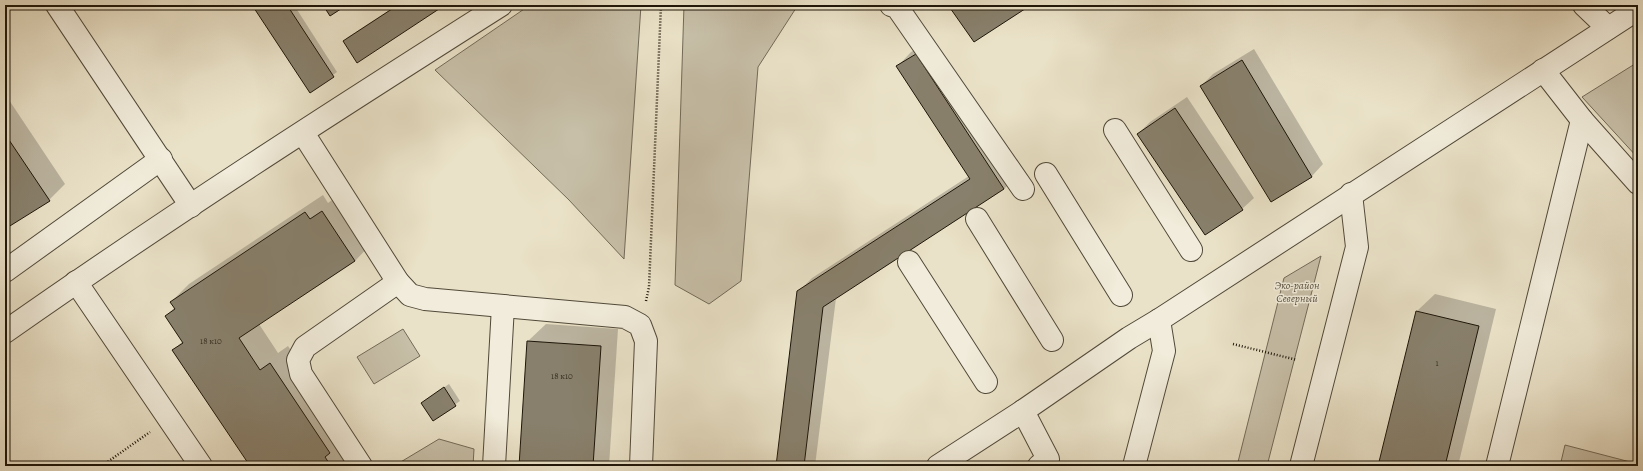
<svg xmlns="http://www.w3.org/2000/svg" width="1643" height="471" viewBox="0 0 1643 471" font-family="Alegreya,serif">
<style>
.green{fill:#c7bfa8;stroke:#726a58}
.shadow{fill:#0003}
.building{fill:#88806c;stroke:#1e1609}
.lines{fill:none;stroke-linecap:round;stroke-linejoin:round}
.minor-casing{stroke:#514939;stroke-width:24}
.path{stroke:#1e1609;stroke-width:2.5;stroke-dasharray:1 2;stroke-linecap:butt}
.minor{stroke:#f1ecdb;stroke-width:22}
.labels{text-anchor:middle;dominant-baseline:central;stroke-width:3;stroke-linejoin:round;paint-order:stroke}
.number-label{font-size:9px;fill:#383022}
.park-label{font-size:11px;font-style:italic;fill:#595141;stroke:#f1ecdb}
</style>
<rect width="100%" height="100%" fill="#eae2c8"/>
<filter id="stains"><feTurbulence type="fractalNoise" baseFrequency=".005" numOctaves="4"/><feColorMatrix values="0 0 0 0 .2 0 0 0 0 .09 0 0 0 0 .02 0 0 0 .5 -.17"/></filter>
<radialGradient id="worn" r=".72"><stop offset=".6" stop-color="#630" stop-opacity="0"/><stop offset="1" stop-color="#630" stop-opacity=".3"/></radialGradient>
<g class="green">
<polygon points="530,5 641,5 624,259 569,200 435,70"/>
<polygon points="684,5 798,5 758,67 741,281 709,304 675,285"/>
<polygon points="1638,62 1638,158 1582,97"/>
<polygon points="1321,256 1267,466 1237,466 1284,278"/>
<polygon points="403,329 420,356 374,384 357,357"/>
<polygon points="439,439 474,449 473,466 394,466"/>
<polygon points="1565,445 1638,464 1638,466 1560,466"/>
</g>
<g class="shadow">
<polygon points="253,5 294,5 337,72 310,92"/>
<polygon points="397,5 444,5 344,42 348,37"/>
<polygon points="930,41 1018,175 1004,189 836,298 815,466 777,466 798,292 812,278 969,176 898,66 911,52"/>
<polygon points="1254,49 1323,164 1312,176 1271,201 1201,86 1213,74"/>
<polygon points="5,94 65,184 49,200 5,227"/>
<polygon points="1187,97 1254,198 1242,209 1138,134 1150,122"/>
<polygon points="340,194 372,243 355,261 259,324 278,353 288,346 347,435 359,466 251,466 173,350 183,341 166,316 175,307 171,302 189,284 323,195 328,203"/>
<polygon points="1435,294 1496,309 1458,466 1379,466 1417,311"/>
<polygon points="546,324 618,329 609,466 520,466 528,341"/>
<polygon points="449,384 460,401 433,420 422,403"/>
</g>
<g class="building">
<polygon points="252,5 287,5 334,77 310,93"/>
<polygon points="323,5 347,5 330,16"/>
<polygon points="398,5 445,5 357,63 343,41"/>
<polygon points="948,5 1031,5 974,42"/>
<polygon points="916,54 1004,189 823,307 804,466 776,466 797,291 970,179 896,66"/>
<polygon points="1242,60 1312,177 1271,202 1200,86"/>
<polygon points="1175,108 1243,210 1205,235 1137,134"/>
<polygon points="5,134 50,201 5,229"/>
<polygon points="322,211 355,261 239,338 260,370 270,363 330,453 325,457 331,466 250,466 172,350 183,343 165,316 175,309 170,302 305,212 310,219"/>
<polygon points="1416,311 1479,326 1445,466 1378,466"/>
<polygon points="527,341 601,346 593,466 519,466"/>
<polygon points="444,387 456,406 433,421 421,403"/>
</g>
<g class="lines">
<g class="minor-casing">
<g id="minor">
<polyline points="57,5 191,206"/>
<polyline points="891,5 897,7 1023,189"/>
<polyline points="1584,5 1608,28"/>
<polyline points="1582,120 1638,183"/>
<polyline points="1115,130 1191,250"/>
<polyline points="303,133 398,282 410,295 425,299 625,317 640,325 646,341 641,466"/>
<polyline points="1046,174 1121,295"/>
<polyline points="977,219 1052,340"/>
<polyline points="909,262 986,382"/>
<polyline points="5,271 161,159"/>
<polyline points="76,282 201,466"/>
<path d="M5,332c162,-114 329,-221 496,-327"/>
<polyline points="1023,411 1048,459 1039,466"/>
<polyline points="361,466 301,374 298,360 305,347 398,282"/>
<polyline points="494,466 503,306"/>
<polyline points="938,466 1023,411 1129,338 1159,320 1638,9"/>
<polyline points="1134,466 1164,351 1159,320"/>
<polyline points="1301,466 1357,247 1351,194"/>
<polyline points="1497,466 1582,120 1543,70"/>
</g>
</g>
<g class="path">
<polyline points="646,301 649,287 661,5"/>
<polyline points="1233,344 1297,360"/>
<polyline points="104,466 106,463 150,432"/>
</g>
<use href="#minor" class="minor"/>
</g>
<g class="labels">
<g class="number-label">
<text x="211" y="341">18 к10</text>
<text x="1437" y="363">1</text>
<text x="562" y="376">18 к10</text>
</g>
<g class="park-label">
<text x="1297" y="285">Эко-район<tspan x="1297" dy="13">Северный</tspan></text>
</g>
</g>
<rect width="1643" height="471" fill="none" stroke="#eae2c8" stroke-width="20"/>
<rect x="6" y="6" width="1631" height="459" fill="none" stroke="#1e1609" stroke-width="2"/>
<rect x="10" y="10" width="1623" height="451" fill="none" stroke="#1e1609"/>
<rect width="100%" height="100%" filter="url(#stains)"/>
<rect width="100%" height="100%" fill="url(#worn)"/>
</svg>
